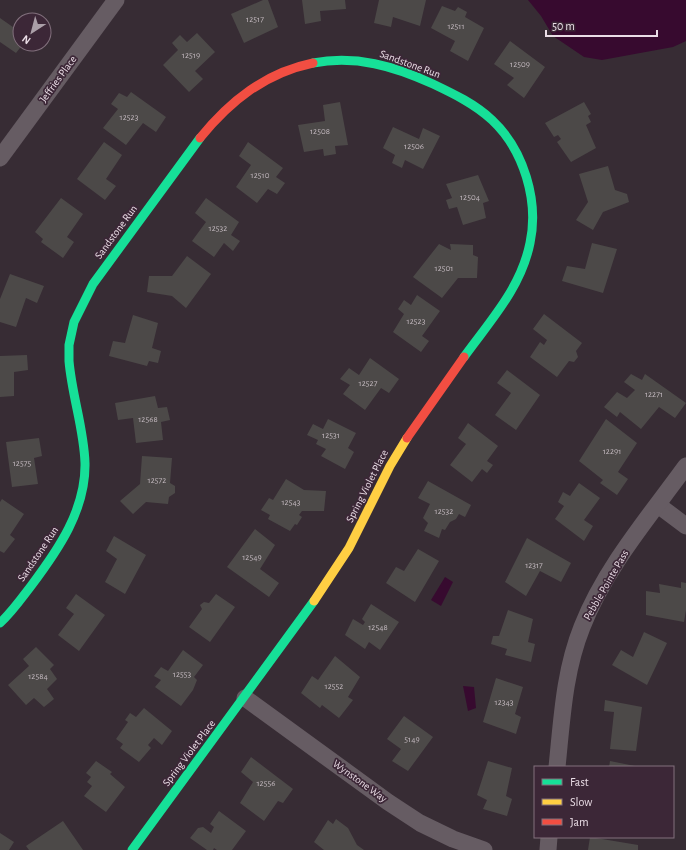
<svg xmlns="http://www.w3.org/2000/svg" width="686" height="850" viewBox="0 0 686 850" font-family="'Alegreya Sans',sans-serif">
<style>
.water{fill:#370a2f}
.building{fill:#4c4948}
.lines{fill:none;stroke-linecap:round;stroke-linejoin:round}
.street{stroke:#665c63;stroke-width:17}
.fast{stroke:#16e098;stroke-width:9}
.slow{stroke:#ffcf43;stroke-width:9}
.jam{stroke:#f24e42;stroke-width:9}
.labels{text-anchor:middle;dominant-baseline:central;stroke-width:3.5;stroke-linejoin:round;paint-order:stroke}
.number-label{font-size:9px;fill:#c2b8be}
.street-label{font-size:11px;fill:#eadde6;stroke:#3c2737}
</style>
<rect width="100%" height="100%" fill="#372c34"/>
<g class="water">
<polygon points="528,0 686,0 686,41 673,47 602,60 584,57 553,36 541,16"/>
<polygon points="445,577 453,582 441,606 431,600"/>
<polygon points="463,686 474,687 476,708 468,711"/>
</g>
<g class="building">
<polygon points="263,0 268,0 278,27 244,43 231,14"/>
<polygon points="302,0 345,0 346,9 320,11 321,21 305,24"/>
<polygon points="379,0 426,0 420,26 393,17 391,27 374,23"/>
<polygon points="442,6 455,11 458,7 467,12 465,17 484,28 468,61 450,51 455,41 431,28"/>
<polygon points="0,18 20,32 20,44 23,44 16,53 0,42"/>
<polygon points="197,33 215,52 195,71 203,79 189,92 163,65 178,50 172,43 180,35 187,42"/>
<polygon points="510,41 545,67 524,98 507,85 514,78 494,64"/>
<polygon points="131,92 166,117 156,132 143,123 126,145 103,128 118,109 111,104 119,93 127,97"/>
<polygon points="340,102 348,145 335,146 336,154 324,156 323,149 304,152 298,125 325,121 323,105"/>
<polygon points="584,102 591,114 588,116 591,122 586,125 596,148 571,162 557,142 561,139 558,135 554,137 545,123"/>
<polygon points="393,127 419,139 423,128 440,136 423,169 405,160 402,168 392,163 395,155 383,148"/>
<polygon points="104,142 122,155 106,179 116,186 105,200 77,179"/>
<polygon points="248,142 283,168 276,177 285,183 277,194 268,189 257,203 236,187 251,165 239,156"/>
<polygon points="608,166 615,190 627,194 629,202 603,212 593,230 576,220 588,202 579,174"/>
<polygon points="478,175 489,201 483,203 486,218 463,225 457,207 449,209 446,200 452,198 446,184"/>
<polygon points="61,198 83,214 67,237 74,242 63,258 41,242 43,239 35,232"/>
<polygon points="206,198 239,222 231,235 240,241 233,251 224,243 214,257 192,241 206,222 195,213"/>
<polygon points="592,243 617,249 603,293 562,281 567,266 585,269"/>
<polygon points="439,244 451,250 450,244 473,245 473,255 478,257 477,278 458,278 442,298 413,277"/>
<polygon points="187,256 211,274 186,308 172,296 147,292 149,276 172,276"/>
<polygon points="10,274 44,286 37,303 26,298 16,327 0,322 0,299"/>
<polygon points="417,295 440,311 422,336 429,341 421,352 393,332 404,314 398,309 404,300 411,305"/>
<polygon points="544,314 582,343 576,351 578,357 574,362 569,361 557,377 530,357 540,342 544,345 547,340 533,329"/>
<polygon points="133,315 158,323 152,348 161,351 158,363 149,361 147,366 109,356 113,341 125,343"/>
<polygon points="27,355 28,370 14,372 14,396 0,397 0,356"/>
<polygon points="370,358 399,379 389,393 381,388 365,410 343,394 350,385 340,379 349,368 359,375"/>
<polygon points="507,370 540,395 516,430 495,415 511,393 497,383"/>
<polygon points="631,374 642,380 645,374 686,403 675,418 659,407 641,429 620,412 617,417 604,407 617,392 627,398 635,390 624,382"/>
<polygon points="155,396 158,408 167,407 170,420 161,422 163,440 136,443 133,418 118,420 115,403"/>
<polygon points="328,419 356,433 348,448 354,452 345,469 321,456 326,449 316,444 318,440 307,435 313,424 323,429"/>
<polygon points="606,419 637,443 618,472 628,479 617,495 600,483 603,480 579,461"/>
<polygon points="468,423 498,446 487,461 493,465 487,473 482,469 472,482 450,465 466,444 458,438"/>
<polygon points="39,438 42,456 34,458 38,484 12,487 6,442"/>
<polygon points="142,456 172,458 170,483 175,486 175,493 169,497 168,504 146,502 133,514 120,501 140,484"/>
<polygon points="286,479 304,490 326,491 324,511 302,511 299,515 302,517 297,525 295,524 290,531 268,519 270,515 261,510 269,498 273,500"/>
<polygon points="428,481 471,505 465,517 459,514 456,519 450,522 445,530 442,529 439,538 424,531 428,523 423,518 430,504 418,498"/>
<polygon points="579,483 600,498 584,520 593,526 584,541 555,519 564,506 558,502 563,492 570,496"/>
<polygon points="2,499 24,514 10,535 15,539 4,553 0,551 0,502"/>
<polygon points="255,529 275,545 260,569 279,583 269,597 227,567"/>
<polygon points="114,536 146,555 125,594 105,582 117,559 106,551"/>
<polygon points="527,538 571,563 561,582 540,571 526,596 505,582"/>
<polygon points="418,549 439,561 415,602 386,583 396,567 404,571"/>
<polygon points="681,582 686,583 686,610 684,622 646,615 646,591 660,593 659,584 681,588"/>
<polygon points="76,594 105,615 79,651 58,635 74,614 66,608"/>
<polygon points="216,594 235,607 210,642 189,627 202,609 200,605 204,602 209,603"/>
<polygon points="371,604 399,622 380,650 369,642 365,649 345,635 353,619 363,625 365,622 362,619"/>
<polygon points="508,610 533,619 528,642 535,644 531,662 505,655 507,649 491,644 493,636 499,636"/>
<polygon points="644,632 667,643 647,685 612,665 621,650 633,657"/>
<polygon points="36,647 54,665 50,669 57,679 47,689 54,699 44,707 34,698 26,705 8,685 29,666 23,659"/>
<polygon points="183,650 203,665 194,677 197,680 193,690 181,706 155,687 161,680 154,676 161,667 168,671"/>
<polygon points="335,656 360,677 348,697 353,700 339,718 322,705 320,708 301,693 312,676 318,680"/>
<polygon points="496,678 523,687 515,714 521,717 516,734 483,722"/>
<polygon points="605,700 642,707 636,751 610,749 614,712 604,711"/>
<polygon points="144,708 172,731 162,745 154,738 148,745 151,748 139,762 120,748 123,744 116,739 128,722 125,720 130,713 136,717"/>
<polygon points="404,716 433,737 408,771 392,761 401,749 387,739"/>
<polygon points="251,757 293,789 283,803 278,801 264,821 240,803 253,782 241,772"/>
<polygon points="96,761 112,772 110,774 125,787 106,812 84,796 92,786 87,782 91,777 86,773"/>
<polygon points="488,761 512,768 506,796 512,799 507,816 483,809 487,800 477,795"/>
<polygon points="610,761 635,766 635,767 609,767"/>
<polygon points="219,811 246,831 232,850 217,850 214,848 213,850 207,850 190,838 198,828 203,827 211,833 214,827 210,824"/>
<polygon points="336,819 348,828 357,845 364,850 324,850 314,842 328,820 333,824"/>
<polygon points="63,821 83,850 29,850 26,846"/>
<polygon points="0,833 14,842 9,850 0,850"/>
<polygon points="590,837 638,845 638,850 588,850"/>
</g>
<g class="lines">
<g class="street">
<polyline points="0,158 116,0"/>
<polyline points="658,505 686,526"/>
<polyline points="245,698 388,802 420,823 453,839 484,850"/>
<path d="M557,767c5,-48 7,-95 25,-140 23,-59 67,-110 104,-161"/>
<polyline points="548,850 549,837"/>
</g>
<g class="fast">
<path d="M313,63c43,-8 81,3 120,21 21,10 42,20 59,36 32,30 47,81 38,123 -9,45 -40,78 -66,114"/>
<path d="M0,623c12,-11 21,-24 31,-37 27,-36 55,-76 54,-123 -1,-34 -13,-67 -16,-102v-16l5,-23 19,-38 107,-146"/>
<polyline points="132,850 314,601"/>
</g>
<polyline class="slow" points="314,601 349,548 390,466 407,438"/>
<g class="jam">
<path d="M200,138c30,-37 65,-65 113,-75"/>
<polyline points="407,438 464,357"/>
</g>
</g>
<g class="labels">
<g class="number-label">
<text x="255" y="19">12517</text>
<text x="456" y="26">12511</text>
<text x="191" y="55">12519</text>
<text x="520" y="64">12509</text>
<text x="129" y="117">12523</text>
<text x="320" y="131">12508</text>
<text x="414" y="146">12506</text>
<text x="260" y="175">12510</text>
<text x="470" y="197">12504</text>
<text x="218" y="228">12532</text>
<text x="444" y="268">12501</text>
<text x="416" y="321">12523</text>
<text x="368" y="383">12527</text>
<text x="654" y="394">12271</text>
<text x="148" y="419">12568</text>
<text x="331" y="435">12531</text>
<text x="612" y="451">12291</text>
<text x="22" y="463">12575</text>
<text x="157" y="480">12572</text>
<text x="291" y="502">12543</text>
<text x="444" y="511">12532</text>
<text x="252" y="557">12549</text>
<text x="534" y="565">12317</text>
<text x="378" y="627">12548</text>
<text x="182" y="674">12553</text>
<text x="38" y="676">12584</text>
<text x="334" y="686">12552</text>
<text x="504" y="702">12343</text>
<text x="412" y="739">5149</text>
<text x="266" y="783">12556</text>
</g>
<g class="street-label">
<text transform="translate(410 64) rotate(20)">Sandstone Run</text>
<text transform="translate(58 79) rotate(-54)">Jeffries Place</text>
<text transform="translate(116 232) rotate(-54)">Sandstone Run</text>
<text transform="translate(367 486) rotate(-63)">Spring Violet Place</text>
<text transform="translate(38 554) rotate(-56)">Sandstone Run</text>
<text transform="translate(606 585) rotate(-60)">Pebble Pointe Pass</text>
<text transform="translate(189 753) rotate(-53)">Spring Violet Place</text>
<text transform="translate(360 781) rotate(36)">Wynstone Way</text>
</g>
</g>
<rect x="534" y="766" width="140" height="72" fill="#3c2737" stroke="#82707d"/>
<rect x="542" y="779" width="20" height="6" fill="#16e098" stroke="#82707d"/>
<text x="570" y="786" font-size="12" fill="#eadde6">Fast</text>
<rect x="542" y="799" width="20" height="6" fill="#ffcf43" stroke="#82707d"/>
<text x="570" y="806" font-size="12" fill="#eadde6">Slow</text>
<rect x="542" y="819" width="20" height="6" fill="#f24e42" stroke="#82707d"/>
<text x="570" y="826" font-size="12" fill="#eadde6">Jam</text>
<g transform="translate(32 32) rotate(216)"><circle r="19" fill="#3c2737" stroke="#82707d"/>
<path d="M0-3L7 15L0 10L-7 15Z" fill="#ab9fa8"/>
<text y="-6" font-size="11" font-weight="bold" text-anchor="middle" fill="#eadde6">N</text>
</g>
<path d="M546 30v6h111v-6" fill="none" stroke="#eadde6" stroke-width="2"/>
<text x="552" y="30" font-size="12" fill="#eadde6" stroke="#3c2737" stroke-width="3" paint-order="stroke">50 m</text>
</svg>
